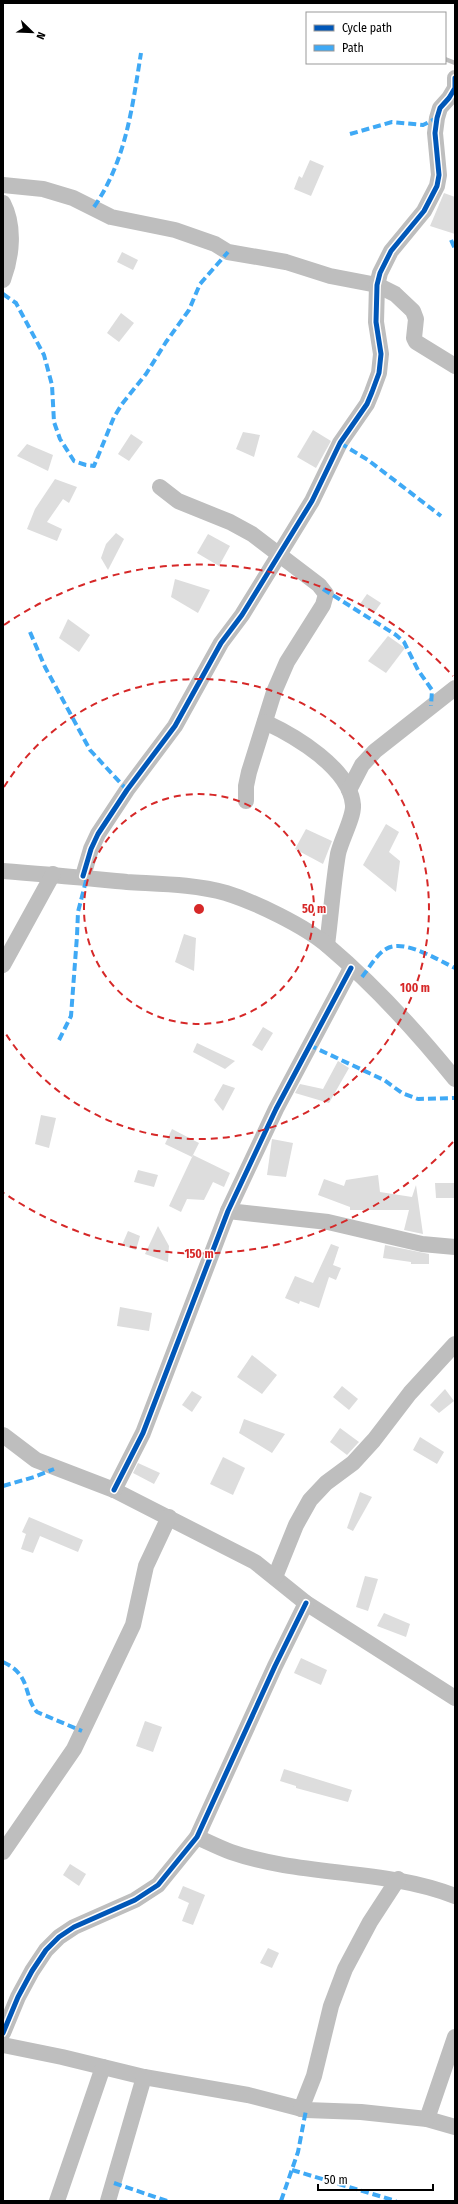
<svg xmlns="http://www.w3.org/2000/svg" width="458" height="2204" viewBox="0 0 458 2204" font-family="'Fira Sans Condensed',sans-serif">
<style>
.lines{fill:none;stroke-linecap:round;stroke-linejoin:round}
.stream{stroke:#bcbcbc;stroke-width:4.5}
.building{fill:#ddd}
.minor{stroke:#bebebe;stroke-width:16}
.quiet{stroke:#3fa9f5;stroke-width:4;stroke-dasharray:8 4;stroke-linecap:butt}
.cycleway-casing{stroke:#fff;stroke-width:8}
.cycleway{stroke:#0057b8;stroke-width:5}
.ring{fill:none;stroke:#d62828;stroke-width:2;stroke-dasharray:7 5}
.centre{fill:#d62828;stroke:#fff;stroke-width:2}
.ring-label{font-size:12px;text-anchor:middle;font-weight:bold;fill:#d62828;stroke:#fff;stroke-width:3;stroke-linejoin:round;paint-order:stroke}
</style>
<rect width="100%" height="100%" fill="#fff"/>
<g class="lines">
<polyline class="stream" points="445,59 455,63"/>
</g>
<g class="building">
<polygon points="310,160 324,166 311,196 294,189 299,176 302,178"/>
<polygon points="444,193 455,197 455,234 430,226"/>
<polygon points="122,252 138,260 133,270 117,262"/>
<polygon points="121,313 134,323 119,342 107,333"/>
<polygon points="313,430 331,441 316,468 297,457"/>
<polygon points="243,432 260,435 254,457 236,449"/>
<polygon points="131,434 143,442 129,461 118,454"/>
<polygon points="27,444 53,455 48,471 17,456"/>
<polygon points="55,479 77,487 69,503 63,499 47,522 62,529 57,541 27,529 35,509"/>
<polygon points="116,533 124,539 108,570 101,558 106,544"/>
<polygon points="208,534 230,546 219,566 197,553"/>
<polygon points="175,579 210,590 198,613 171,597"/>
<polygon points="367,594 381,603 374,613 360,604"/>
<polygon points="68,619 90,635 79,652 59,638"/>
<polygon points="388,636 405,648 386,673 368,661"/>
<polygon points="386,824 399,832 389,852 400,861 396,892 363,865"/>
<polygon points="306,829 332,841 323,864 295,849"/>
<polygon points="184,934 196,938 194,971 175,962"/>
<polygon points="263,1027 273,1033 262,1051 252,1045"/>
<polygon points="197,1043 235,1061 225,1069 193,1052"/>
<polygon points="338,1061 349,1068 329,1103 295,1093 300,1084 323,1089"/>
<polygon points="223,1084 235,1088 223,1111 214,1100"/>
<polygon points="41,1115 56,1118 49,1148 35,1144"/>
<polygon points="172,1129 199,1143 192,1157 165,1144"/>
<polygon points="272,1139 293,1143 286,1177 267,1175"/>
<polygon points="193,1155 230,1173 224,1187 213,1182 204,1200 187,1199 181,1212 169,1206"/>
<polygon points="138,1170 158,1175 154,1187 134,1182"/>
<polygon points="378,1175 380,1192 412,1197 416,1185 423,1234 404,1230 409,1210 350,1210 350,1207 318,1195 324,1179 344,1186 346,1180"/>
<polygon points="435,1183 454,1183 454,1198 436,1198"/>
<polygon points="158,1226 169,1246 168,1262 145,1254"/>
<polygon points="128,1231 140,1236 136,1250 122,1245"/>
<polygon points="331,1244 339,1247 333,1265 341,1268 336,1280 329,1277 319,1308 300,1301 299,1304 285,1298 295,1276 313,1283"/>
<polygon points="385,1245 429,1254 429,1264 411,1264 411,1262 383,1258"/>
<polygon points="120,1307 152,1313 149,1331 117,1326"/>
<polygon points="252,1355 277,1375 262,1394 237,1377"/>
<polygon points="342,1386 358,1399 349,1410 333,1397"/>
<polygon points="445,1389 454,1401 439,1413 430,1405"/>
<polygon points="192,1391 202,1397 192,1412 182,1405"/>
<polygon points="244,1419 285,1434 272,1453 239,1433"/>
<polygon points="340,1428 359,1442 347,1455 330,1442"/>
<polygon points="420,1437 444,1452 437,1464 413,1450"/>
<polygon points="223,1457 245,1468 233,1495 210,1484"/>
<polygon points="138,1463 160,1473 154,1484 133,1473"/>
<polygon points="360,1492 372,1497 353,1531 347,1528"/>
<polygon points="29,1517 83,1540 78,1552 40,1536 33,1553 21,1549 26,1534 22,1532"/>
<polygon points="365,1576 378,1579 368,1611 356,1607"/>
<polygon points="384,1613 410,1624 406,1637 377,1626"/>
<polygon points="301,1658 327,1670 321,1685 294,1673"/>
<polygon points="145,1721 162,1727 153,1752 136,1746"/>
<polygon points="284,1769 352,1790 348,1802 296,1788 296,1786 280,1781"/>
<polygon points="70,1864 86,1874 79,1886 63,1875"/>
<polygon points="183,1886 205,1895 193,1925 182,1921 189,1903 178,1898"/>
<polygon points="268,1948 279,1953 272,1968 260,1963"/>
</g>
<g class="lines">
<g class="minor">
<polyline points="3,185 43,189 73,198 111,217 175,230 215,244 228,252 286,262 330,276 377,285 395,294 413,311 416,319 414,338 416,342 455,366"/>
<path d="M3,203c12,23 9,53 0,77"/>
<polyline points="160,487 178,501 230,522 252,534 319,585 326,594 323,605 287,662 274,692 249,772 246,786 246,801"/>
<path d="M265,722c30,14 85,46 88,83 1,12 -12,35 -15,49 -5,30 -7,61 -11,91"/>
<polyline points="349,790 362,765 375,751 455,688"/>
<path d="M3,871c41,3 82,7 124,11 32,2 67,2 99,11 29,9 79,33 102,53 46,39 89,86 127,133"/>
<polyline points="83,876 91,849 98,834 127,790 175,726 221,643 242,615 312,501 340,443 367,404 372,392 379,373 381,354 376,322 377,285 380,273 391,251 424,211 437,186 439,175 435,133 437,118 440,108 449,98 455,88 455,78"/>
<polyline points="3,965 53,874"/>
<polyline points="228,1211 328,1222 422,1244 455,1247"/>
<polyline points="3,1435 36,1460 114,1490 255,1562 306,1603 455,1698"/>
<polyline points="114,1490 143,1433 228,1211 276,1109 351,968"/>
<polyline points="275,1577 296,1525 310,1500 326,1483 353,1463 374,1440 410,1393 455,1344"/>
<path d="M197,1837c11,5 23,11 34,15 72,25 152,16 224,44"/>
<polyline points="3,1852 74,1749 133,1625 146,1566 169,1517"/>
<polyline points="3,2033 18,1997 32,1971 46,1950 59,1937 74,1927 135,1900 158,1885 197,1837 275,1666 306,1603"/>
<polyline points="3,2045 62,2057 144,2077 248,2095 306,2110 361,2112 427,2119 455,2127"/>
<polyline points="301,2109 314,2076 331,2006 345,1969 370,1922 398,1879"/>
<polyline points="427,2119 455,2037"/>
<polyline points="57,2201 103,2067"/>
<polyline points="108,2201 144,2077"/>
</g>
<g class="quiet">
<polyline points="350,134 392,122 423,125 437,118"/>
<path d="M94,207c32,-47 38,-98 47,-154"/>
<polyline points="451,240 455,249"/>
<polyline points="3,294 16,303 44,355 52,385 54,422 60,439 74,461 86,465 94,466 114,417 122,404 146,374 166,342 189,310 200,284 228,252"/>
<polyline points="340,443 368,460 441,516"/>
<polyline points="323,589 396,635 404,642 418,670 432,690 431,706"/>
<polyline points="30,632 45,667 90,750 127,790"/>
<path d="M362,977c7,-9 15,-23 24,-28 17,-11 52,11 69,19"/>
<polyline points="59,1040 71,1016 77,936 78,912 87,877"/>
<polyline points="309,1045 384,1080 402,1093 418,1099 455,1098"/>
<polyline points="3,1486 34,1477 54,1469"/>
<path d="M3,1662c29,13 20,34 34,50l45,19"/>
<polyline points="292,2170 396,2201"/>
<polyline points="114,2183 167,2201"/>
<polyline points="281,2201 298,2152 306,2110"/>
</g>
<g class="cycleway-casing">
<g id="cycleway">
<polyline points="83,876 91,849 98,834 127,790 175,726 221,643 242,615 312,501 340,443 367,404 372,392 379,373 381,354 376,322 377,285 380,273 391,251 424,211 437,186 439,175 435,133 437,118 440,108 449,98 455,88 455,78"/>
<polyline points="114,1490 143,1433 228,1211 276,1109 351,968"/>
<polyline points="3,2033 18,1997 32,1971 46,1950 59,1937 74,1927 135,1900 158,1885 197,1837 275,1666 306,1603"/>
</g>
</g>
<use href="#cycleway" class="cycleway"/>
</g>
<g class="ring">
<circle cx="199" cy="909" r="115"/>
<path d="M4 787A230 230 0 1 1 4 1031"/>
<path d="M453 1142A345 345 0 0 1 4 1193M4 625A345 345 0 0 1 453 676"/>
</g>
<circle cx="199" cy="909" r="6" class="centre"/>
<g class="ring-label">
<text x="314" y="913">50 m</text>
<text x="415" y="992">100 m</text>
<text x="199" y="1258">150 m</text>
</g>
<rect width="458" height="2204" fill="none" stroke="#000000" stroke-width="8"/>
<rect x="306" y="12" width="140" height="52" fill="#ffffff" stroke="#999999"/>
<rect x="314" y="25" width="20" height="6" fill="#0057b8" stroke="#999999"/>
<text x="342" y="32" font-size="12" fill="#000000">Cycle path</text>
<rect x="314" y="45" width="20" height="6" fill="#3fa9f5" stroke="#999999"/>
<text x="342" y="52" font-size="12" fill="#000000">Path</text>
<g transform="translate(32 32) rotate(113)" stroke="#ffffff" stroke-width="3" paint-order="stroke">
<path d="M0-3L7 15L0 10L-7 15Z" fill="#000000"/>
<text y="-6" font-size="11" font-weight="bold" text-anchor="middle" fill="#000000">N</text>
</g>
<path d="M318 2184v6h115v-6" fill="none" stroke="#000000" stroke-width="2"/>
<text x="324" y="2184" font-size="12" fill="#000000" stroke="#ffffff" stroke-width="3" paint-order="stroke">50 m</text>
</svg>
